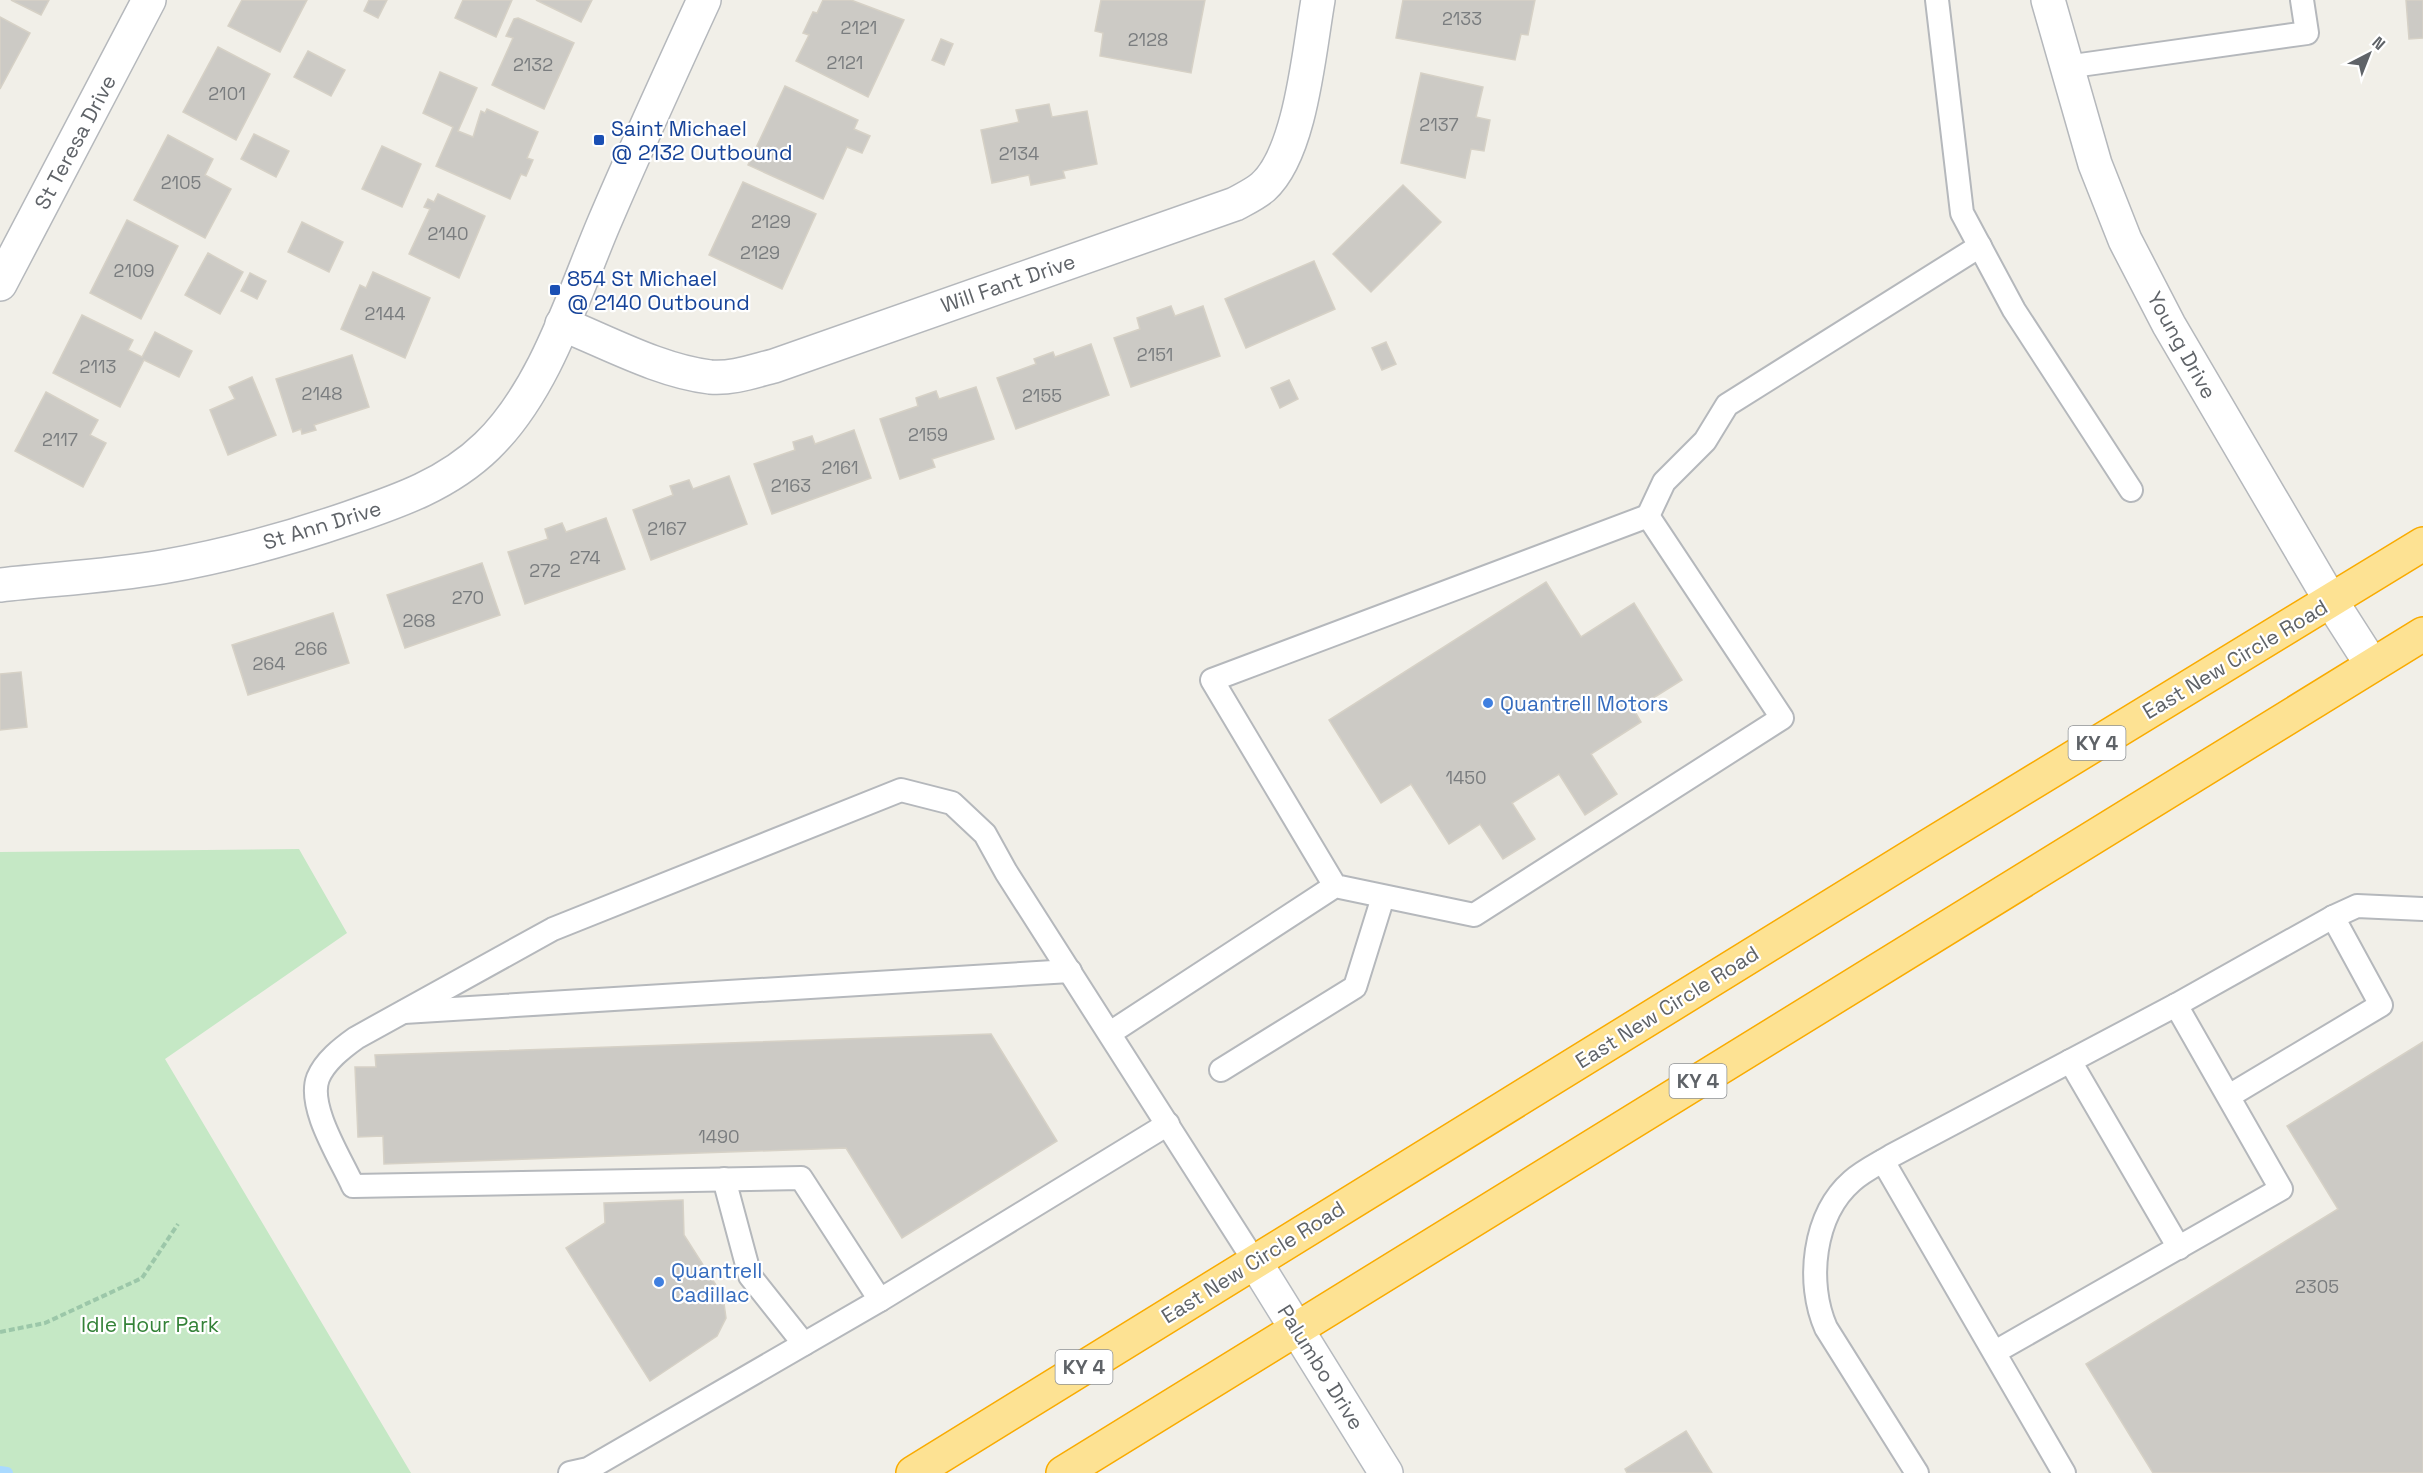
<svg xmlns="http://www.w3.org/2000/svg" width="2423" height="1473" viewBox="0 0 2423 1473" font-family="'Space Grotesk',sans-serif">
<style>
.green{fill:#c5e8c5}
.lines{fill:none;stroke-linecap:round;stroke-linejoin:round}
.stream{stroke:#aadaff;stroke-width:12}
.building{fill:#cccac5;stroke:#d6d1c6;stroke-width:1.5}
.lane-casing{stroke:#b5b8bc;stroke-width:26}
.street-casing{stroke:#b5b8bc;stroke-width:36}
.secondary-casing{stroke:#b6babf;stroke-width:36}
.highway-casing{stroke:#f9ab00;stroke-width:36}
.path{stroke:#9cc7a9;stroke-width:4;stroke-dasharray:6 3;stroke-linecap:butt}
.lane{stroke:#fff;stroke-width:22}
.street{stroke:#fff;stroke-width:33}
.secondary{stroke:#fff;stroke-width:33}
.highway{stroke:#fde293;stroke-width:33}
.transit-dot{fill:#1a4fb4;stroke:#fff;stroke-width:2}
.shop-dot{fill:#3f7fe0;stroke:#fff;stroke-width:2}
.labels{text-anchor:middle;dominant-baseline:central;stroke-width:4.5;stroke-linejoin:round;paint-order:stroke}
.number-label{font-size:18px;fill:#7a7d7f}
.shield{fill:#fff;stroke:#8f9295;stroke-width:1.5}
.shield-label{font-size:20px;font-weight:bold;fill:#5f6368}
.transit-label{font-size:21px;fill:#164399;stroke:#fff;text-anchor:start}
.street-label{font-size:21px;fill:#5f6368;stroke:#fff}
.shop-label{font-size:21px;fill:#366cbe;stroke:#fff;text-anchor:start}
.park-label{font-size:21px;fill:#348238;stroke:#fff}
</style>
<rect width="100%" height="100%" fill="#f1efe8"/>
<polygon class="green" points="299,849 347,933 165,1059 411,1473 0,1473 0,852"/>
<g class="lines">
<polyline class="stream" points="0,1472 7,1473"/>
</g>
<g class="building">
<polygon points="11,0 49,0 41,15"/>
<polygon points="242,0 307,0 280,52 228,26"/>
<polygon points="369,0 387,0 378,18 364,11"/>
<polygon points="463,0 512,0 496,37 455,18"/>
<polygon points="536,0 592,0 581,22"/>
<polygon points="823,0 851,0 904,20 868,97 796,61 809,35 803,33 813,12 817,13"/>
<polygon points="1101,0 1205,0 1191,73 1100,56 1103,33 1095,31"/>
<polygon points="1403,0 1535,0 1528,35 1521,34 1515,60 1396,38"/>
<polygon points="2406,0 2423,0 2423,38 2409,39"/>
<polygon points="0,17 30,33 0,89"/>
<polygon points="518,18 574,43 544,109 492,85 513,38 506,36 514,19"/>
<polygon points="941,39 953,44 944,65 932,60"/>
<polygon points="218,47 270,74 236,140 183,112"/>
<polygon points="308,51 345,70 331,96 294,77"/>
<polygon points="440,72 477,88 458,131 473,137 481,111 485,113 487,109 538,132 527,158 533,160 526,176 521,174 510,199 436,166 453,127 423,113"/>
<polygon points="1421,73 1483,87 1476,117 1490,120 1484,151 1471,149 1465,178 1401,163"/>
<polygon points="785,86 858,120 854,129 870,136 862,153 847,147 823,199 748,165"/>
<polygon points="1049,104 1052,117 1087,111 1097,164 1063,171 1065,178 1031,185 1029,175 992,183 981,130 1019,122 1016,110"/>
<polygon points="254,134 289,151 276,177 241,159"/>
<polygon points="168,135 213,159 205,175 231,189 205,238 134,200"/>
<polygon points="382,146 421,164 402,207 362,189"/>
<polygon points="743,182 816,214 782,289 709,255"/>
<polygon points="1403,185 1441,222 1371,292 1333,254"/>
<polygon points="438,194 485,216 459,278 409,254 430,209 424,207 428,199 434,202"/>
<polygon points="127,220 178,246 141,319 90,293"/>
<polygon points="302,222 343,242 329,272 288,252"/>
<polygon points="208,253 243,272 220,314 185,295"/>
<polygon points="1314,261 1335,309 1246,348 1225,299"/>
<polygon points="373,272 430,298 405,358 341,329 360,285 366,288"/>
<polygon points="250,273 266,281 257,299 241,291"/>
<polygon points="1171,306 1175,316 1203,306 1220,356 1131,387 1114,338 1140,329 1137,318"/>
<polygon points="82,315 133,340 128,350 142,357 155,332 192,351 179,377 144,360 120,407 53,373"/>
<polygon points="1386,342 1396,364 1382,370 1372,348"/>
<polygon points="1091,344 1109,395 1016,429 997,378 1036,364 1034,359 1053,352 1055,357"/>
<polygon points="352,355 369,407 314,425 316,430 302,434 301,429 293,432 276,379"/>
<polygon points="252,377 276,435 228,455 210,410 235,399 229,387"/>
<polygon points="1289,380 1298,399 1280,408 1271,388"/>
<polygon points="976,387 994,439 932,459 935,467 900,479 880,419 918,406 916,398 936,391 939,399"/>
<polygon points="46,392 98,420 90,435 106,443 83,487 15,451"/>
<polygon points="854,430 871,478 772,514 754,464 795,450 793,442 812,436 815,444"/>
<polygon points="729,476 747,524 651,560 633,510 673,495 670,486 689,480 693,489"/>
<polygon points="606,518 625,569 525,604 508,552 548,539 545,529 562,523 566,532"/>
<polygon points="482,563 500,615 405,648 387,595"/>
<polygon points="1546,582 1581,637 1634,603 1682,680 1634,710 1641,722 1591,754 1617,794 1585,815 1559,774 1512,803 1535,839 1503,859 1480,824 1449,844 1411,784 1381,803 1329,720"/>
<polygon points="333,613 349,663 248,695 232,645"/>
<polygon points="21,672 27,727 0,730 0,674"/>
<polygon points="991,1034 1057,1141 902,1238 846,1148 384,1164 383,1136 358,1137 355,1067 376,1067 375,1055"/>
<polygon points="2423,1042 2423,1473 2153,1473 2086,1364 2338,1209 2287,1126"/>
<polygon points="683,1200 684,1235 723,1296 726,1318 717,1336 650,1381 566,1248 605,1223 604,1203"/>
<polygon points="1686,1431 1712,1473 1627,1473 1625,1469"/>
</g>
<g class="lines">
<g class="lane-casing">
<g id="lane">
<polyline points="1937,0 1962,213 2014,310 2131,490"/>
<polyline points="2066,67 2307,33 2302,0"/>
<polyline points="1648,516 1664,482 1705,441 1727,405 1980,246"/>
<polyline points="404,1012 1070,971"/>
<polyline points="1110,1033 1335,886 1474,915 1782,718 1648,516 1212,680 1335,886"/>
<polyline points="2070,1061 2179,1248"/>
<polyline points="1221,1070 1355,987 1383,897"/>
<polyline points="2229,1096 2381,1005 2333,917"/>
<polyline points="1883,1161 2064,1473"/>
<polyline points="724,1179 750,1276 804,1344"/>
<path d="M880,1300l-79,-122 -448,8c-12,-27 -46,-79 -35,-108 7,-17 24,-30 38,-40l197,-109 348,-139 51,13 33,31 21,38 249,390"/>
<polyline points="1995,1352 2281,1189 2176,1005"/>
<polyline points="570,1473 588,1469 880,1300 1168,1124"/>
<path d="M1917,1473l-91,-145c-20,-45 -13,-113 26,-147 11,-10 26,-17 39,-25l285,-151 157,-88 24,-11 66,3"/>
</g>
</g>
<g class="street-casing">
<g id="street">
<polyline points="2048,0 2095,164 2125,240 2169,325 2331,601 2372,665"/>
<polyline points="0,284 149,0"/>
<path d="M562,324c47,19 98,47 148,53 22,2 44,-6 64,-11l461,-162c9,-5 20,-10 28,-17 38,-34 46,-136 55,-187"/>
<path d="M0,585c54,-6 109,-9 162,-18 63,-11 126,-28 187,-49 50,-17 99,-34 138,-72 58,-56 86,-150 117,-223 32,-75 66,-149 100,-223"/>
</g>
</g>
<g class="secondary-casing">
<polyline id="secondary" points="1255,1262 1386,1473"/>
</g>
<g class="highway-casing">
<g id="highway">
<polyline points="913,1473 1930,845 2423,544"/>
<polyline points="1063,1473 2423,634"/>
</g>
</g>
<polyline class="path" points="0,1332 45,1323 142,1278 178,1224"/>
<use href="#lane" class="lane"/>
<use href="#street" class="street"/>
<use href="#secondary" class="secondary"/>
<use href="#highway" class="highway"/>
</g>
<g class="transit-dot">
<rect x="593" y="134" width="12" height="12" rx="3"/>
<rect x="549" y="284" width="12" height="12" rx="3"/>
</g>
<g class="shop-dot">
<circle cx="1488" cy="703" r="6"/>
<circle cx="659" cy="1282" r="6"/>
</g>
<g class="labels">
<g class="number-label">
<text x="1462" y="18">2133</text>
<text x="859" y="27">2121</text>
<text x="1148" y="39">2128</text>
<text x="845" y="62">2121</text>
<text x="533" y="64">2132</text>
<text x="227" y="93">2101</text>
<text x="1439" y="124">2137</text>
<text x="1019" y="153">2134</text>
<text x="181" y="182">2105</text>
<text x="771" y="221">2129</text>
<text x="448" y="233">2140</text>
<text x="760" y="252">2129</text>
<text x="134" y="270">2109</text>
<text x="385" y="313">2144</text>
<text x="1155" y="354">2151</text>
<text x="98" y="366">2113</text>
<text x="322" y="393">2148</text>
<text x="1042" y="395">2155</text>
<text x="928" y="434">2159</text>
<text x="60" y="439">2117</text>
<text x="840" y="467">2161</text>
<text x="791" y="485">2163</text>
<text x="667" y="528">2167</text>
<text x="585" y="557">274</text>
<text x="545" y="570">272</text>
<text x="468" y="597">270</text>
<text x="419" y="620">268</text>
<text x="311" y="648">266</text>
<text x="269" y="663">264</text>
<text x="1466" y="777">1450</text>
<text x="719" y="1136">1490</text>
<text x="2317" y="1286">2305</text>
</g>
<g class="shield">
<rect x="2068.5" y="726" width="57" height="34" rx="4.5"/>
<rect x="1669.5" y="1064" width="57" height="34" rx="4.5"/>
<rect x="1055.5" y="1350" width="57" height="34" rx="4.5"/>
</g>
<g class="shield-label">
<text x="2097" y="743">KY 4</text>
<text x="1698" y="1081">KY 4</text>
<text x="1084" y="1367">KY 4</text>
</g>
<g class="transit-label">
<text x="611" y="128">Saint Michael<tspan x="611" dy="24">@ 2132 Outbound</tspan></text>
<text x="567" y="278">854 St Michael<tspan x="567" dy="24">@ 2140 Outbound</tspan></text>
</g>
<g class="street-label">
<text transform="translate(75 142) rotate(-62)">St Teresa Drive</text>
<text transform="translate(1008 283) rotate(-19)">Will Fant Drive</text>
<text transform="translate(2182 345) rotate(61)">Young Drive</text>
<text transform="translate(322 525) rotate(-17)">St Ann Drive</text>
<text transform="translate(2235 659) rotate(-31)">East New Circle Road</text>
<text transform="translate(1667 1007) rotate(-32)">East New Circle Road</text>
<text transform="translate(1253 1262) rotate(-32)">East New Circle Road</text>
<text transform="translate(1321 1367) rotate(58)">Palumbo Drive</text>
</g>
<g class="shop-label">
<text x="1500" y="703">Quantrell Motors</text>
<text x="671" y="1270">Quantrell<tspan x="671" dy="24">Cadillac</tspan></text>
</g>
<g class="park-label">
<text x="150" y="1324">Idle Hour Park</text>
</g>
</g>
<g transform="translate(2369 54) rotate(42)" stroke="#ffffff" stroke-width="4.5" paint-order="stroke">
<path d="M0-4.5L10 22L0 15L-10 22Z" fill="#5f6368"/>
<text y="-9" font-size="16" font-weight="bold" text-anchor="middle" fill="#5f6368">N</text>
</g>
</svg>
